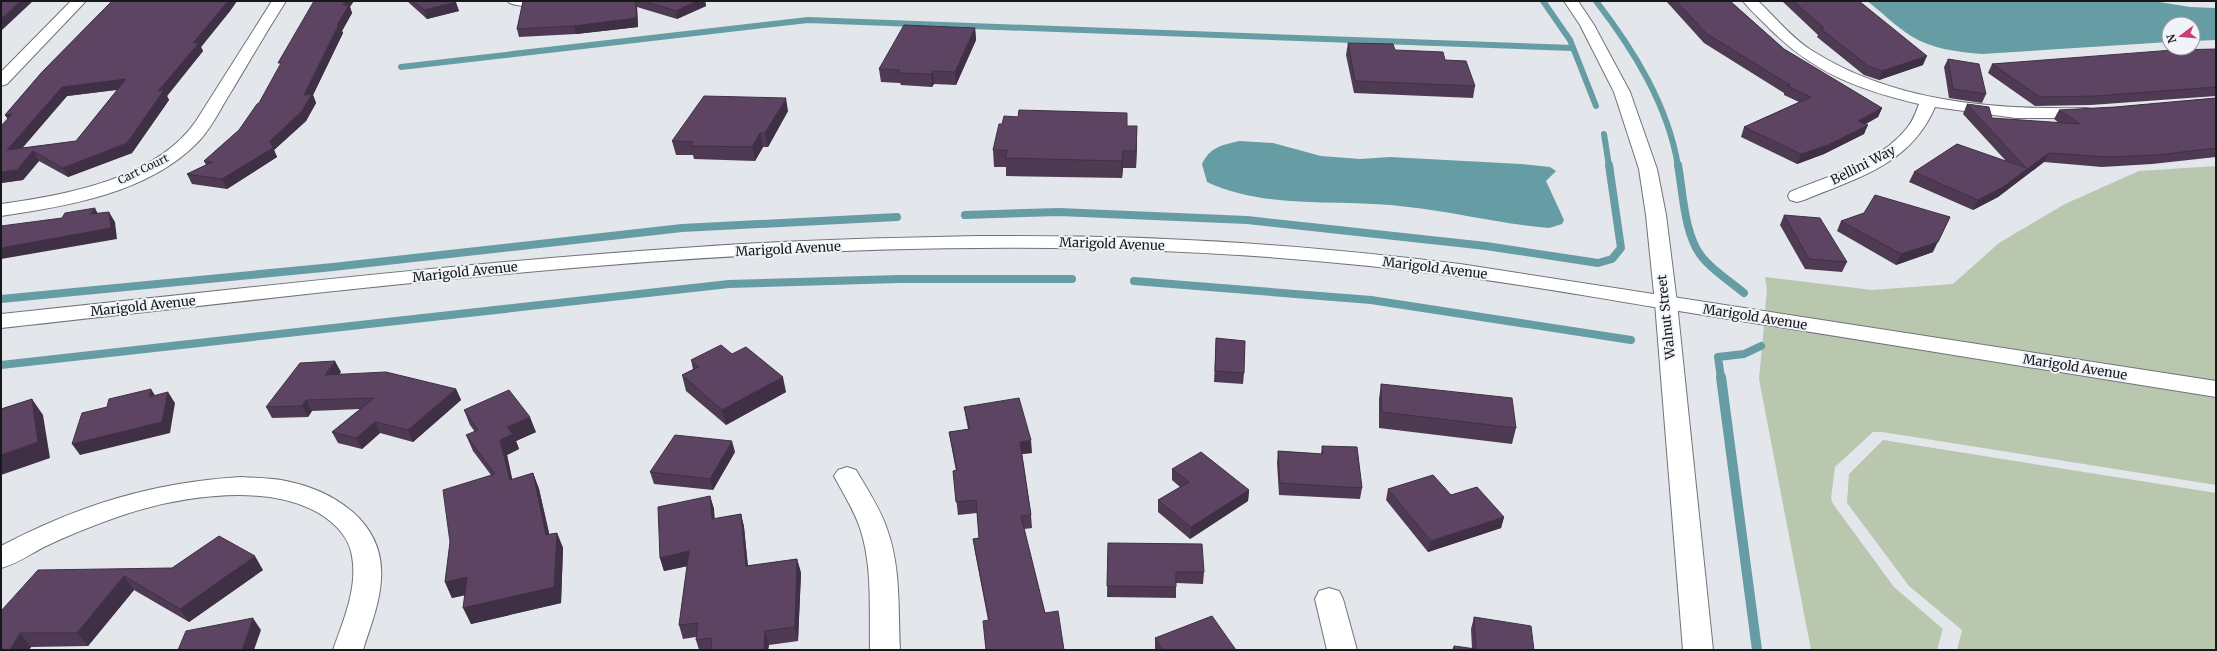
<svg xmlns="http://www.w3.org/2000/svg" width="2217" height="651" viewBox="0 0 2217 651" font-family="Merriweather,serif">
<style>
.green{fill:#b8c7ae}
.water{fill:#669ca3}
.lines{fill:none;stroke-linecap:round;stroke-linejoin:round}
.stream-far2{stroke:#669ca3;stroke-width:6}
.stream-far1{stroke:#669ca3;stroke-width:8}
.stream{stroke:#669ca3;stroke-width:10}
.minor-casing{stroke:#707478;stroke-width:2}
.major-casing{stroke:#707478;stroke-width:2}
.minor{fill:#fff;fill-rule:evenodd}
.major{fill:#fff;fill-rule:evenodd}
.wall{fill:#4f3a54;fill-rule:evenodd}
.shaded-wall{fill:#403045}
.building{fill:#5c4462;stroke:#403045;fill-rule:evenodd}
.labels{text-anchor:middle;dominant-baseline:central;stroke-width:4;stroke-linejoin:round;paint-order:stroke}
.far-street-label{font-size:11px;fill:#17181a;stroke:#f0f3f8}
.street-label{font-size:13px;fill:#17181a;stroke:#f0f3f8}
</style>
<rect width="100%" height="100%" fill="#e3e6eb"/>
<g class="green">
<polygon points="2216,166 2216,381 1765,311 1767,290 1765,277 1872,290 1953,284 1999,243 2065,204 2139,171"/>
<polygon points="1764,326 2216,397 2216,485 1882,432 1873,432 1835,467 1831,499 1833,504 1894,587 1943,629 1937,650 1811,650 1759,379"/>
<polygon points="1883,440 2216,493 2216,650 1957,650 1962,630 1909,586 1847,503 1849,474"/>
</g>
<g class="water">
<path d="M1867,1h286l37,6 26,1v32l-23,1v-17h-24v18l-187,12c-24,-2 -50,-5 -71,-18 -16,-10 -29,-24 -44,-35z"/>
<path d="M1239,141l34,2 48,13 39,3 30,-2 131,7 29,3 6,4 -10,10 18,39 -2,4 -13,4c-48,-4 -94,-16 -141,-21 -67,-9 -138,4 -201,-25l-5,-18c8,-17 20,-19 37,-23z"/>
</g>
<g class="lines">
<g class="stream-far2">
<polyline points="1543,1 1570,40 1596,106"/>
<path d="M1596,1c37,48 72,104 82,165"/>
<polyline points="401,67 808,20 1573,48"/>
<polyline points="1604,134 1609,166"/>
</g>
<g class="stream-far1">
<path d="M1678,165c5,27 6,70 24,92 11,14 28,24 42,36"/>
<polyline points="965,215 1059,212 1247,220 1486,246 1598,263 1612,259 1621,248 1609,165"/>
<polyline points="1134,281 1371,300 1631,340"/>
<polyline points="1,299 333,267 682,228 897,217"/>
<polyline points="1,365 729,284 899,279 1072,279"/>
<polyline points="1721,378 1718,357 1744,354 1761,346"/>
</g>
<polyline class="stream" points="1721,377 1757,650"/>
<g class="minor-casing">
<g id="minor">
<polygon points="71,1 86,1 7,84 1,86 1,72"/>
<path d="M272,1h14c-19,30 -37,61 -55,91 -11,17 -19,36 -34,51 -49,50 -129,63 -196,73v-12c65,-9 155,-25 195,-83z"/>
<path d="M507,1h94c-6,9 -88,9 -94,0z"/>
<polygon points="1564,1 1578,1 1594,25 1630,92 1657,169 1666,215 1677,303 1713,650 1683,650 1655,303 1646,215 1639,169 1614,92 1580,25"/>
<path d="M1743,1h15c17,16 33,36 53,49 81,52 182,60 275,58l6,1 2,4 -2,4 -6,1h-70l-81,-11c-25,58 -78,71 -131,93l-7,2 -7,-2 -2,-4 2,-4c40,-17 89,-29 117,-64 6,-7 9,-16 12,-24 -64,-15 -109,-33 -155,-81 -7,-7 -15,-14 -21,-22z"/>
<path d="M847,467l9,3c11,19 24,38 31,59 14,38 11,81 13,121h-30c-1,-40 3,-83 -10,-122 -6,-18 -17,-35 -26,-52l4,-6z"/>
<path d="M241,477c13,1 27,1 40,3 51,9 104,41 100,99 -1,24 -11,48 -18,71h-30c10,-29 25,-62 19,-94 -2,-14 -11,-26 -22,-35 -52,-42 -151,-25 -210,-5 -26,9 -51,19 -76,31 -14,7 -27,17 -43,21v-22c78,-41 153,-64 240,-69z"/>
<polygon points="1329,588 1339,591 1343,599 1357,650 1327,650 1315,599 1319,591"/>
</g>
</g>
<g class="major-casing">
<path id="major" d="M978,236c63,0 125,0 188,3 98,4 196,13 294,25l756,117v16c-177,-28 -354,-57 -531,-85 -74,-12 -147,-25 -221,-35 -100,-13 -201,-22 -302,-26 -388,-17 -776,35 -1161,77v-14c232,-24 464,-52 696,-67 94,-7 187,-9 281,-11z"/>
</g>
<use href="#minor" class="minor"/>
<use href="#major" class="major"/>
</g>
<g class="wall">
<path d="M112,1h125l-7,10 -29,36 2,4 -36,45 2,4 -37,53 -64,24 -29,-16 -16,19 -22,3v-57l7,-7 -3,-4 37,-43zM117,90l-41,51 -54,7 45,-52z"/>
<polygon points="407,1 454,1 459,11 427,19"/>
<polygon points="523,1 705,1 706,6 677,19 637,7 638,27 576,34 519,37 517,29"/>
<polygon points="1666,1 1730,1 1784,49 1882,108 1878,117 1866,124 1864,134 1824,154 1797,164 1741,137 1744,127 1799,102 1784,95 1784,93 1704,43"/>
<polygon points="1782,1 1859,1 1923,65 1879,80 1864,75 1817,37 1818,35"/>
<polygon points="350,7 352,13 342,31 343,33 313,95 316,103 306,121 274,150 277,157 227,189 192,184 187,174 206,165 204,161 239,130 259,103"/>
<polygon points="975,28 976,40 956,85 934,84 932,87 901,85 900,83 881,82 879,69"/>
<polygon points="1348,43 1395,50 1445,60 1475,86 1473,98 1354,93 1346,55"/>
<polygon points="2216,49 2216,96 2091,105 2035,106 1988,73 1992,64"/>
<polygon points="1948,59 1986,94 1982,103 1949,98 1944,67"/>
<polygon points="2216,98 2216,157 2152,164 2102,167 2044,162 1998,197 1973,210 1909,182 1914,172 2006,161 1963,114 1967,104 1992,118 2059,123 2054,119 2059,110 2115,107"/>
<polygon points="788,111 768,147 763,147 755,161 694,159 693,155 676,155 672,141"/>
<polygon points="1127,126 1137,143 1136,168 1123,168 1122,178 1006,176 1006,167 994,167 993,150"/>
<polygon points="1864,213 1933,252 1896,265 1837,231 1841,221"/>
<polygon points="1784,215 1847,262 1842,272 1805,269 1780,225"/>
<polygon points="1216,338 1244,373 1243,384 1214,382"/>
<polygon points="732,354 786,392 726,425 686,391 682,375 693,369 691,360"/>
<polygon points="341,372 339,374 456,389 461,400 413,442 380,433 362,449 338,443 332,432 360,409 312,411 308,417 272,418 266,407"/>
<polygon points="1381,384 1516,428 1512,444 1379,428 1379,399"/>
<polygon points="964,407 1032,453 1022,454 1031,515 1032,528 1024,529 1045,613 988,620 975,552 973,539 979,538 977,513 958,515 953,471 956,471 951,444 949,432 968,429 966,419"/>
<polygon points="464,410 536,432 516,441 519,449 507,455 512,480 533,473 539,489 549,534 557,533 563,548 561,603 471,624 465,595 452,598 445,582 450,542 491,475 473,451 466,435 475,432 470,425"/>
<polygon points="1322,446 1362,488 1360,499 1279,495 1277,463 1278,451 1321,454"/>
<polygon points="735,452 713,490 654,484 650,472"/>
<polygon points="1172,469 1249,490 1248,501 1190,539 1158,512 1158,500 1180,487 1172,480"/>
<polygon points="1388,489 1451,495 1504,517 1501,528 1428,552 1386,500"/>
<polygon points="710,496 714,509 714,519 741,514 744,527 748,566 797,559 801,573 798,641 769,645 768,650 699,650 696,640 696,637 683,639 679,625 687,566 664,571 660,558"/>
<polygon points="1108,543 1204,572 1203,584 1176,583 1176,598 1107,597"/>
<polygon points="38,570 263,570 189,622 134,590 88,646 31,647 29,650 1,650"/>
<polygon points="1474,617 1534,650 1452,650 1454,646 1472,649 1471,629"/>
<polygon points="1155,638 1236,650 1155,650"/>
</g>
<g class="shaded-wall">
<polygon points="20,1 33,1 1,31 1,19"/>
<polygon points="228,1 237,1 230,11 201,47 203,51 167,96 169,100 132,153 68,177 63,168 158,91 193,43"/>
<polygon points="345,1 354,1 350,7 352,13 342,31 343,33 313,95 316,103 306,121 274,150 277,157 227,189 222,179 270,141 304,95 337,25 343,5"/>
<polygon points="636,1 637,7 638,27 576,34 574,26"/>
<polygon points="695,1 705,1 706,6 677,19 676,11"/>
<polygon points="456,2 459,11 427,19 424,10"/>
<polygon points="975,28 976,40 956,85 955,72"/>
<polygon points="1927,56 1923,65 1879,80 1882,71"/>
<polygon points="933,71 934,84 932,87 931,74"/>
<polygon points="126,79 130,88 67,96 13,159 7,150 62,87"/>
<polygon points="786,98 788,111 768,147 765,133"/>
<polygon points="1882,108 1878,117 1854,130 1858,121"/>
<polygon points="12,114 11,124 5,115"/>
<polygon points="1868,125 1864,134 1824,154 1797,164 1801,154"/>
<polygon points="1137,126 1137,143 1136,168 1136,151"/>
<polygon points="760,133 763,147 755,161 752,147"/>
<polygon points="33,151 39,161 23,180 1,183 1,172"/>
<polygon points="1123,151 1123,168 1122,178 1122,161"/>
<polygon points="2049,153 2044,162 1998,197 1973,210 1978,200"/>
<polygon points="95,208 100,218 91,214"/>
<polygon points="109,212 115,222 117,239 1,259 1,248"/>
<polygon points="1950,217 1933,252 1896,265 1901,254"/>
<polygon points="335,361 341,372 331,386 325,375"/>
<polygon points="783,377 786,392 726,425 722,410"/>
<polygon points="151,389 158,400 149,397"/>
<polygon points="456,389 461,400 413,442 408,430"/>
<polygon points="168,392 175,403 170,433 80,455 72,444"/>
<polygon points="32,399 43,415 50,458 1,475 1,455"/>
<polygon points="306,400 312,411 308,417 302,406"/>
<polygon points="530,417 536,432 516,441 519,449 507,455 516,496 510,480 500,440 507,427"/>
<polygon points="375,422 380,433 362,449 356,438"/>
<polygon points="1031,440 1032,453 1021,454 1020,442"/>
<polygon points="732,441 735,452 713,490 710,479"/>
<polygon points="533,473 539,489 553,550 546,535"/>
<polygon points="1249,490 1248,501 1190,539 1191,527"/>
<polygon points="710,496 714,509 716,533 712,519"/>
<polygon points="741,514 744,527 749,580 746,566"/>
<polygon points="1504,517 1501,528 1428,552 1431,541"/>
<polygon points="557,533 563,548 561,603 471,624 463,608"/>
<polygon points="689,551 693,565 664,571 660,558"/>
<polygon points="255,556 263,570 189,622 180,609"/>
<polygon points="797,559 801,573 798,641 795,627"/>
<polygon points="124,576 134,590 88,646 77,633"/>
<polygon points="467,577 475,593 452,598 445,582"/>
<polygon points="253,618 261,630 254,650 242,650"/>
<polygon points="765,631 769,645 768,650 764,650"/>
<polygon points="20,633 31,647 29,650 10,650"/>
</g>
<g class="building">
<polygon points="1,1 20,1 1,19"/>
<path d="M112,1h116l-35,42h6l-41,48 6,-1 -37,53 -64,25 -30,-17 -16,19 -16,2v-46l11,-12 -7,1 37,-43zM126,79l-50,62 -69,9 55,-63z"/>
<polygon points="314,1 345,1 343,5 349,5 337,25 339,24 304,95 312,94 302,111 270,141 273,148 222,179 187,174 212,162 204,161 239,130 257,104 259,103 281,63 278,63"/>
<polygon points="413,1 454,1 456,2 424,10"/>
<polygon points="523,1 636,1 636,18 574,26 517,29"/>
<polygon points="643,1 697,1 676,11"/>
<polygon points="1676,1 1730,1 1784,49 1882,108 1858,121 1868,125 1828,145 1801,154 1744,127 1811,97 1787,86 1790,85 1707,34"/>
<polygon points="1793,1 1859,1 1927,56 1882,71 1868,66 1820,28 1824,28"/>
<polygon points="904,25 975,28 955,72 933,71 931,74 899,73 900,70 879,69"/>
<polygon points="1348,43 1393,44 1395,50 1443,52 1445,60 1466,61 1475,86 1355,81"/>
<polygon points="2216,49 2216,87 2096,96 2040,97 1992,64 2173,50"/>
<polygon points="1948,59 1979,64 1986,94 1953,89"/>
<polygon points="704,96 786,98 765,133 760,133 752,147 691,146 693,142 672,141"/>
<polygon points="2216,98 2216,148 2158,155 2107,157 2049,153 2003,187 1978,200 1914,172 1957,144 2026,168 1967,104 1989,107 1992,118 2080,124 2059,110 2115,107"/>
<polygon points="1019,110 1127,113 1127,126 1137,126 1136,151 1123,151 1122,161 1005,158 1007,150 993,150 999,124 1002,124 1004,116 1018,117"/>
<polygon points="1875,195 1950,217 1938,242 1901,254 1841,221 1864,213"/>
<polygon points="95,208 91,214 109,212 111,228 1,248 1,226 62,218 65,213"/>
<polygon points="1784,215 1820,218 1847,262 1809,259"/>
<polygon points="1216,338 1245,341 1244,373 1215,371"/>
<polygon points="721,345 732,354 746,347 783,377 722,410 682,375 699,367 691,360"/>
<polygon points="335,361 325,375 386,372 456,389 408,430 375,422 356,438 332,432 374,398 306,400 302,406 266,407 300,363"/>
<polygon points="1381,384 1512,398 1516,428 1382,412"/>
<polygon points="151,389 149,397 168,392 162,422 72,444 82,413 107,407 109,399"/>
<polygon points="509,390 530,417 507,427 513,434 500,440 510,480 533,473 546,535 557,533 554,587 463,608 467,577 445,582 450,542 443,490 495,474 466,435 478,430 464,410"/>
<polygon points="1019,398 1031,440 1020,442 1031,515 1021,516 1045,613 1058,611 1064,650 986,650 983,621 989,620 973,539 979,538 976,500 956,502 953,471 957,470 949,432 970,429 964,407"/>
<polygon points="32,399 38,442 1,455 1,409"/>
<polygon points="675,435 732,441 710,479 650,472"/>
<polygon points="1322,446 1357,447 1362,488 1280,483 1278,451 1323,454"/>
<polygon points="1201,452 1249,490 1191,527 1158,500 1189,482 1172,469"/>
<polygon points="1433,475 1451,495 1477,487 1504,517 1431,541 1388,489"/>
<polygon points="710,496 712,519 741,514 746,566 797,559 795,627 765,631 764,650 711,650 712,638 696,640 698,623 679,625 689,551 660,558 658,507"/>
<polygon points="219,536 255,556 180,609 124,576 77,633 20,633 10,650 1,650 1,611 38,570 172,568"/>
<polygon points="1108,543 1202,544 1204,572 1176,572 1176,587 1107,586"/>
<polygon points="1212,616 1236,650 1162,650 1155,638"/>
<polygon points="1474,617 1531,626 1534,650 1454,650 1454,646 1476,649"/>
<polygon points="253,618 242,650 178,650 186,631"/>
</g>
<g class="labels">
<g class="far-street-label">
<text transform="translate(143 169) rotate(-26)">Cart Court</text>
</g>
<g class="street-label">
<text transform="translate(1863 165) rotate(-27)">Bellini Way</text>
<text transform="translate(1112 244) rotate(2)">Marigold Avenue</text>
<text transform="translate(788 249) rotate(-3)">Marigold Avenue</text>
<text transform="translate(1435 268) rotate(7)">Marigold Avenue</text>
<text transform="translate(465 272) rotate(-6)">Marigold Avenue</text>
<text transform="translate(143 306) rotate(-6)">Marigold Avenue</text>
<text transform="translate(1666 317) rotate(-96)">Walnut Street</text>
<text transform="translate(1755 317) rotate(9)">Marigold Avenue</text>
<text transform="translate(2075 367) rotate(9)">Marigold Avenue</text>
</g>
</g>
<rect width="2217" height="651" fill="none" stroke="#17181a" stroke-width="4"/>
<g transform="translate(2181 36) rotate(254)"><circle r="19" fill="#f0f3f8" stroke="#999b9f"/>
<path d="M0-3L7 15L0 10L-7 15Z" fill="#c73e7b"/>
<text y="-6" font-size="11" font-weight="bold" text-anchor="middle" fill="#17181a">N</text>
</g>
</svg>
